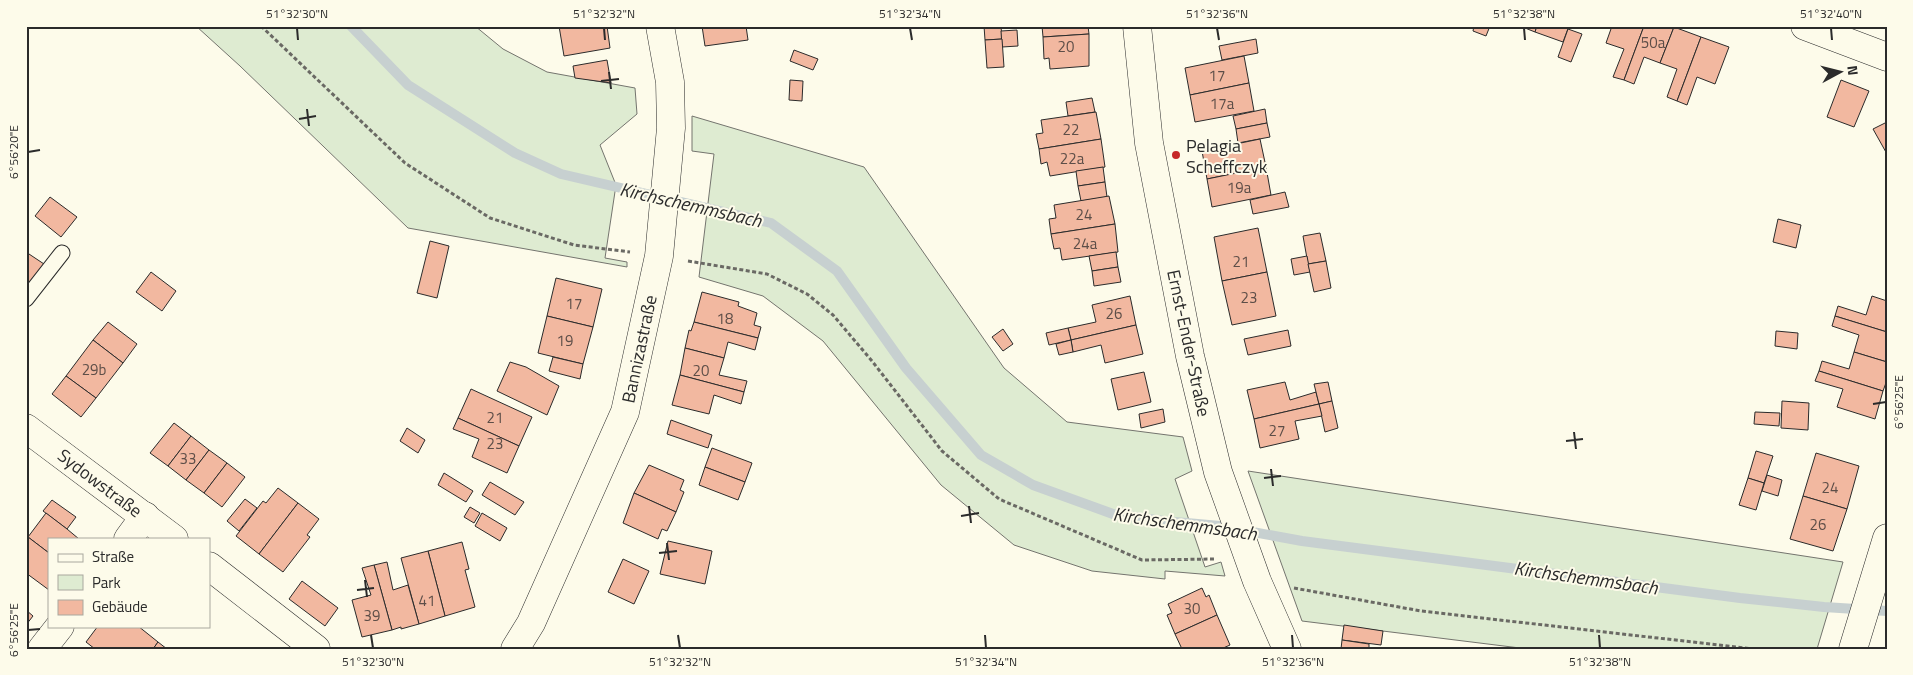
<svg xmlns="http://www.w3.org/2000/svg" width="1913" height="675" viewBox="0 0 1913 675" font-family="'Titillium Web',sans-serif">
<style>
.green{fill:#deebd1;stroke:#74746e}
.lines{fill:none;stroke-linecap:round;stroke-linejoin:round}
.stream{stroke:#c7d0d0;stroke-width:10}
.building{fill:#f2b8a0;stroke:#2b2b2b}
.service-casing{stroke:#2b2b2b;stroke-width:17}
.minor-casing{stroke:#2b2b2b;stroke-width:29}
.path{stroke:#6a6964;stroke-width:3;stroke-dasharray:4 2.5;stroke-linecap:butt}
.service{stroke:#fdfbea;stroke-width:15}
.minor{stroke:#fdfbea;stroke-width:28}
.ticks{fill:none;stroke:#2b2b2b;stroke-width:2}
.poi-dot{fill:#c62828;stroke:#fdfbea;stroke-width:2}
.labels{text-anchor:middle;dominant-baseline:central;stroke-width:4;stroke-linejoin:round;paint-order:stroke}
.number-label{font-size:15px;fill:#5d4e48}
.poi-label{font-size:18px;fill:#2b2b2b;stroke:#fdfbea;text-anchor:start}
.street-label{font-size:18px;fill:#2b2b2b;stroke:#fdfbea}
.water-label{font-size:19px;font-style:italic;fill:#2b2b2b;stroke:#fdfbea}
.neatline{fill:none;stroke:#2b2b2b;stroke-width:2}
.ticks-label{font-size:12px;text-anchor:middle;fill:#2b2b2b}
</style>
<rect width="100%" height="100%" fill="#fdfbea"/>
<g class="green">
<polygon points="196,26 475,26 503,49 547,72 635,88 637,114 600,145 616,185 605,258 627,262 627,267 408,228 240,66"/>
<polygon points="692,116 864,167 1004,368 1067,422 1183,437 1192,471 1175,479 1205,567 1221,562 1225,576 1165,571 1165,579 1092,571 1014,545 941,485 823,341 763,296 699,277 714,154 692,151"/>
<polygon points="1248,471 1843,562 1817,649 1528,649 1302,621"/>
</g>
<g class="lines">
<polyline class="stream" points="351,26 408,85 515,153 561,174 771,223 837,271 906,368 981,455 1033,485 1113,514 1164,521 1220,526 1302,541 1740,598 1824,607 1887,611"/>
</g>
<g class="building">
<polygon points="559,26 607,26 610,48 564,56"/>
<polygon points="702,26 746,26 748,40 705,46"/>
<polygon points="984,26 1001,26 1002,39 985,40"/>
<polygon points="1042,26 1088,26 1089,34 1043,37"/>
<polygon points="1474,26 1490,26 1486,36 1473,31"/>
<polygon points="1520,26 1537,26 1535,32"/>
<polygon points="1537,26 1569,26 1563,42 1535,32"/>
<polygon points="1612,26 1644,26 1624,80 1613,77 1624,49 1606,43"/>
<polygon points="1644,26 1674,27 1660,63 1644,57 1634,84 1624,80"/>
<polygon points="1674,27 1701,37 1677,101 1667,97 1677,69 1660,63"/>
<polygon points="1568,29 1582,34 1571,62 1558,57"/>
<polygon points="1017,30 1018,46 1002,47 1001,31"/>
<polygon points="1089,34 1089,66 1050,69 1049,58 1044,59 1043,37"/>
<polygon points="1701,37 1729,47 1715,84 1697,77 1687,105 1677,101"/>
<polygon points="1002,39 1004,67 987,68 985,40"/>
<polygon points="1256,39 1258,53 1222,60 1219,46"/>
<polygon points="794,50 818,59 813,70 790,61"/>
<polygon points="1244,56 1249,83 1190,95 1185,68"/>
<polygon points="607,60 611,83 575,78 573,66"/>
<polygon points="790,80 803,81 802,101 789,100"/>
<polygon points="1841,80 1869,91 1854,127 1827,117"/>
<polygon points="1249,83 1254,111 1195,122 1190,95"/>
<polygon points="1092,98 1095,112 1068,116 1066,102"/>
<polygon points="1265,109 1267,123 1236,129 1233,116"/>
<polygon points="1096,112 1101,139 1039,149 1036,134 1043,133 1041,120"/>
<polygon points="1887,122 1887,154 1873,129"/>
<polygon points="1267,123 1270,137 1238,143 1236,129"/>
<polygon points="1101,139 1105,167 1050,176 1047,162 1041,164 1039,149"/>
<polygon points="1260,139 1266,167 1207,179 1202,151"/>
<polygon points="1103,167 1105,182 1078,186 1076,171"/>
<polygon points="1266,167 1271,195 1212,207 1207,179"/>
<polygon points="1105,182 1107,197 1081,201 1078,186"/>
<polygon points="1285,192 1289,207 1253,214 1250,200"/>
<polygon points="1109,196 1115,224 1051,234 1049,219 1056,218 1054,205"/>
<polygon points="50,197 77,217 61,237 35,216"/>
<polygon points="1778,219 1801,225 1796,248 1773,242"/>
<polygon points="1115,224 1118,252 1062,260 1060,248 1054,249 1051,234"/>
<polygon points="1258,228 1267,272 1222,281 1214,237"/>
<polygon points="1320,233 1326,261 1308,264 1303,236"/>
<polygon points="430,241 449,246 437,298 417,293"/>
<polygon points="26,252 44,264 26,288"/>
<polygon points="1116,252 1118,267 1092,271 1089,256"/>
<polygon points="1307,256 1310,272 1294,275 1291,259"/>
<polygon points="1326,261 1331,288 1314,292 1308,264"/>
<polygon points="1118,267 1121,282 1094,286 1092,271"/>
<polygon points="151,272 176,291 162,311 136,292"/>
<polygon points="1267,272 1276,316 1232,325 1222,281"/>
<polygon points="556,278 602,289 593,327 547,316"/>
<polygon points="702,292 739,302 738,306 757,313 754,325 761,327 758,338 694,322"/>
<polygon points="1130,296 1136,325 1071,340 1068,328 1096,322 1092,305"/>
<polygon points="1872,296 1887,301 1887,332 1835,316 1838,306 1866,315"/>
<polygon points="547,316 593,327 583,364 538,353"/>
<polygon points="1835,316 1887,332 1887,362 1854,352 1859,335 1832,326"/>
<polygon points="108,322 137,344 123,363 93,340"/>
<polygon points="694,322 758,338 755,350 728,342 724,358 685,348 689,330 691,331"/>
<polygon points="1136,325 1143,354 1105,363 1101,345 1073,352 1071,340"/>
<polygon points="1068,328 1071,340 1049,345 1046,333"/>
<polygon points="1003,329 1013,344 1003,351 992,337"/>
<polygon points="1288,330 1291,346 1248,355 1244,339"/>
<polygon points="1776,331 1798,333 1797,349 1775,346"/>
<polygon points="93,340 123,363 96,398 66,376"/>
<polygon points="1071,340 1073,352 1059,355 1056,344"/>
<polygon points="685,348 724,358 719,375 747,381 744,392 680,375"/>
<polygon points="1854,352 1887,362 1887,380 1883,391 1819,371 1822,361 1849,369"/>
<polygon points="553,357 583,364 580,379 549,371"/>
<polygon points="510,362 526,367 559,386 547,415 497,391"/>
<polygon points="1819,371 1883,391 1875,419 1837,407 1843,389 1815,381"/>
<polygon points="1144,372 1151,402 1118,410 1111,379"/>
<polygon points="680,375 744,392 741,404 714,395 709,414 672,405"/>
<polygon points="66,376 96,398 81,417 52,394"/>
<polygon points="1285,382 1290,400 1316,392 1319,404 1254,419 1247,390"/>
<polygon points="1328,382 1332,401 1319,404 1314,384"/>
<polygon points="471,389 532,417 519,446 458,418"/>
<polygon points="1332,401 1338,428 1325,432 1319,404"/>
<polygon points="1782,401 1809,403 1808,430 1781,428"/>
<polygon points="1319,404 1322,416 1295,421 1299,439 1260,448 1254,419"/>
<polygon points="1163,409 1165,422 1141,428 1139,414"/>
<polygon points="1755,412 1780,413 1779,426 1754,424"/>
<polygon points="458,418 519,446 507,473 472,457 479,439 453,429"/>
<polygon points="671,420 712,435 708,448 667,434"/>
<polygon points="174,423 191,436 168,466 150,453"/>
<polygon points="407,428 425,440 418,453 400,441"/>
<polygon points="191,436 209,450 186,480 168,466"/>
<polygon points="712,448 752,463 745,482 705,467"/>
<polygon points="209,450 227,463 204,493 186,480"/>
<polygon points="1756,451 1773,456 1764,483 1748,478"/>
<polygon points="1816,453 1859,466 1847,509 1803,496"/>
<polygon points="227,463 245,477 222,507 204,493"/>
<polygon points="649,465 684,480 680,490 684,492 676,512 634,493"/>
<polygon points="705,467 745,482 738,500 699,485"/>
<polygon points="444,473 473,491 466,502 438,485"/>
<polygon points="1767,475 1782,480 1778,496 1762,491"/>
<polygon points="1748,478 1764,483 1756,510 1739,505"/>
<polygon points="490,482 524,502 515,515 482,495"/>
<polygon points="278,488 298,503 259,554 236,536 263,501 266,503"/>
<polygon points="634,493 676,512 667,531 662,529 658,539 623,523"/>
<polygon points="1803,496 1847,509 1833,551 1790,539"/>
<polygon points="245,499 257,508 239,531 227,521"/>
<polygon points="52,500 76,517 67,529 43,511"/>
<polygon points="298,503 319,519 307,535 310,537 283,572 259,554"/>
<polygon points="470,507 480,513 474,523 464,517"/>
<polygon points="46,513 67,529 79,539 49,539 49,553 28,537"/>
<polygon points="482,513 507,528 500,541 475,526"/>
<polygon points="28,537 49,553 49,590 26,573 26,539"/>
<polygon points="668,541 712,551 705,584 660,574"/>
<polygon points="462,542 469,569 465,570 475,607 445,616 428,551"/>
<polygon points="428,551 445,616 419,624 401,558"/>
<polygon points="623,559 649,571 634,604 608,592"/>
<polygon points="387,562 393,590 408,585 419,624 401,629 401,627 392,630 374,565"/>
<polygon points="374,565 392,630 362,637 352,600 371,595 362,568"/>
<polygon points="302,581 338,608 325,626 289,599"/>
<polygon points="1202,588 1206,597 1209,595 1217,615 1175,634 1167,615 1172,613 1168,604"/>
<polygon points="26,610 33,616 26,625"/>
<polygon points="1217,615 1230,645 1221,649 1182,649 1175,634"/>
<polygon points="1344,625 1383,631 1381,645 1342,640"/>
<polygon points="98,626 138,626 158,642 153,649 95,649 86,642"/>
<polygon points="1342,640 1369,644 1369,649 1341,649"/>
<polygon points="158,642 167,649 153,649"/>
</g>
<g class="lines">
<g class="service-casing">
<polyline id="service" points="26,299 62,253"/>
</g>
<g class="minor-casing">
<g id="minor">
<polyline points="1137,26 1149,143 1190,356 1218,472 1257,581 1287,649"/>
<polyline points="1805,26 1887,57"/>
<polyline points="26,428 174,539"/>
<polyline points="128,539 145,516"/>
<polyline points="209,566 316,649"/>
<polyline points="42,649 60,626"/>
<polyline points="515,649 531,623 625,412 659,256 671,128 670,82 660,26"/>
<polyline points="1853,649 1887,538"/>
</g>
</g>
<g class="path">
<polyline points="261,26 405,163 490,218 574,245 630,252"/>
<polyline points="688,261 767,274 807,294 833,315 872,361 942,451 999,499 1142,560 1216,559"/>
<polyline points="1294,588 1421,611 1754,649"/>
</g>
<use href="#service" class="service"/>
<use href="#minor" class="minor"/>
</g>
<path class="ticks" d="M297,28l1,12M604,28l1,12M910,28l2,12M1217,28l2,12M1524,28l1,12M1831,28l1,12M609,72l2,17M601,81l18,-2M307,109l2,17M299,119l17,-3M28,152l12,-2M1873,404l13,-2M1574,432l2,17M1566,441l17,-2M1271,469l2,17M1264,478l17,-2M969,506l2,17M961,516l18,-3M667,543l2,17M659,553l18,-2M365,580l2,17M357,590l17,-2M28,630l12,-1M371,635l2,13M678,635l2,13M985,635l1,13M1292,635l1,13M1599,635l1,13"/>
<circle class="poi-dot" cx="1176" cy="155" r="5"/>
<g class="labels">
<g class="number-label">
<text x="1653" y="42">50a</text>
<text x="1066" y="46">20</text>
<text x="1217" y="75">17</text>
<text x="1222" y="103">17a</text>
<text x="1071" y="129">22</text>
<text x="1072" y="158">22a</text>
<text x="1239" y="187">19a</text>
<text x="1084" y="214">24</text>
<text x="1085" y="243">24a</text>
<text x="1241" y="261">21</text>
<text x="1249" y="297">23</text>
<text x="574" y="303">17</text>
<text x="1114" y="313">26</text>
<text x="725" y="318">18</text>
<text x="565" y="340">19</text>
<text x="94" y="369">29b</text>
<text x="701" y="370">20</text>
<text x="495" y="417">21</text>
<text x="1277" y="430">27</text>
<text x="495" y="443">23</text>
<text x="188" y="458">33</text>
<text x="1830" y="487">24</text>
<text x="1818" y="524">26</text>
<text x="427" y="600">41</text>
<text x="1192" y="608">30</text>
<text x="372" y="615">39</text>
</g>
<g class="poi-label">
<text x="1186" y="145">Pelagia<tspan x="1186" dy="21">Scheffczyk</tspan></text>
</g>
<g class="street-label">
<text transform="translate(1189 343) rotate(78)">Ernst-Ender-Straße</text>
<text transform="translate(639 349) rotate(-78)">Bannizastraße</text>
<text transform="translate(100 483) rotate(37)">Sydowstraße</text>
</g>
<g class="water-label">
<text transform="translate(691 204) rotate(13)">Kirchschemmsbach</text>
<text transform="translate(1185 523) rotate(8)">Kirchschemmsbach</text>
<text transform="translate(1586 577) rotate(8)">Kirchschemmsbach</text>
</g>
</g>
<rect width="1913" height="675" fill="none" stroke="#fdfbea" stroke-width="55"/>
<rect x="48" y="538" width="162" height="90" fill="#fdfbea" stroke="#a9a89e"/>
<rect x="58" y="554" width="25" height="8" fill="#fdfbea" stroke="#a9a89e"/>
<text x="92" y="562" font-size="15" fill="#2b2b2b">Straße</text>
<rect x="58" y="575" width="25" height="15" fill="#deebd1" stroke="#a9a89e"/>
<text x="92" y="588" font-size="15" fill="#2b2b2b">Park</text>
<rect x="58" y="600" width="25" height="15" fill="#f2b8a0" stroke="#a9a89e"/>
<text x="92" y="612" font-size="15" fill="#2b2b2b">Gebäude</text>
<g transform="translate(1840 72) rotate(83)" stroke="#fdfbea" stroke-width="4" paint-order="stroke">
<path d="M0-4L9 19L0 12L-9 19Z" fill="#2b2b2b"/>
<text y="-8" font-size="14" font-weight="bold" text-anchor="middle" fill="#2b2b2b">N</text>
</g>
<rect x="28" y="28" width="1858" height="620" class="neatline"/>
<g class="ticks-label">
<text x="297" y="18">51°32'30"N</text>
<text x="604" y="18">51°32'32"N</text>
<text x="910" y="18">51°32'34"N</text>
<text x="1217" y="18">51°32'36"N</text>
<text x="1524" y="18">51°32'38"N</text>
<text x="1831" y="18">51°32'40"N</text>
<text transform="translate(14 152) rotate(-90)" y="4">6°56'20"E</text>
<text transform="translate(1899 402) rotate(-90)" y="4">6°56'25"E</text>
<text transform="translate(14 630) rotate(-90)" y="4">6°56'25"E</text>
<text x="373" y="666">51°32'30"N</text>
<text x="680" y="666">51°32'32"N</text>
<text x="986" y="666">51°32'34"N</text>
<text x="1293" y="666">51°32'36"N</text>
<text x="1600" y="666">51°32'38"N</text>
</g>
</svg>
